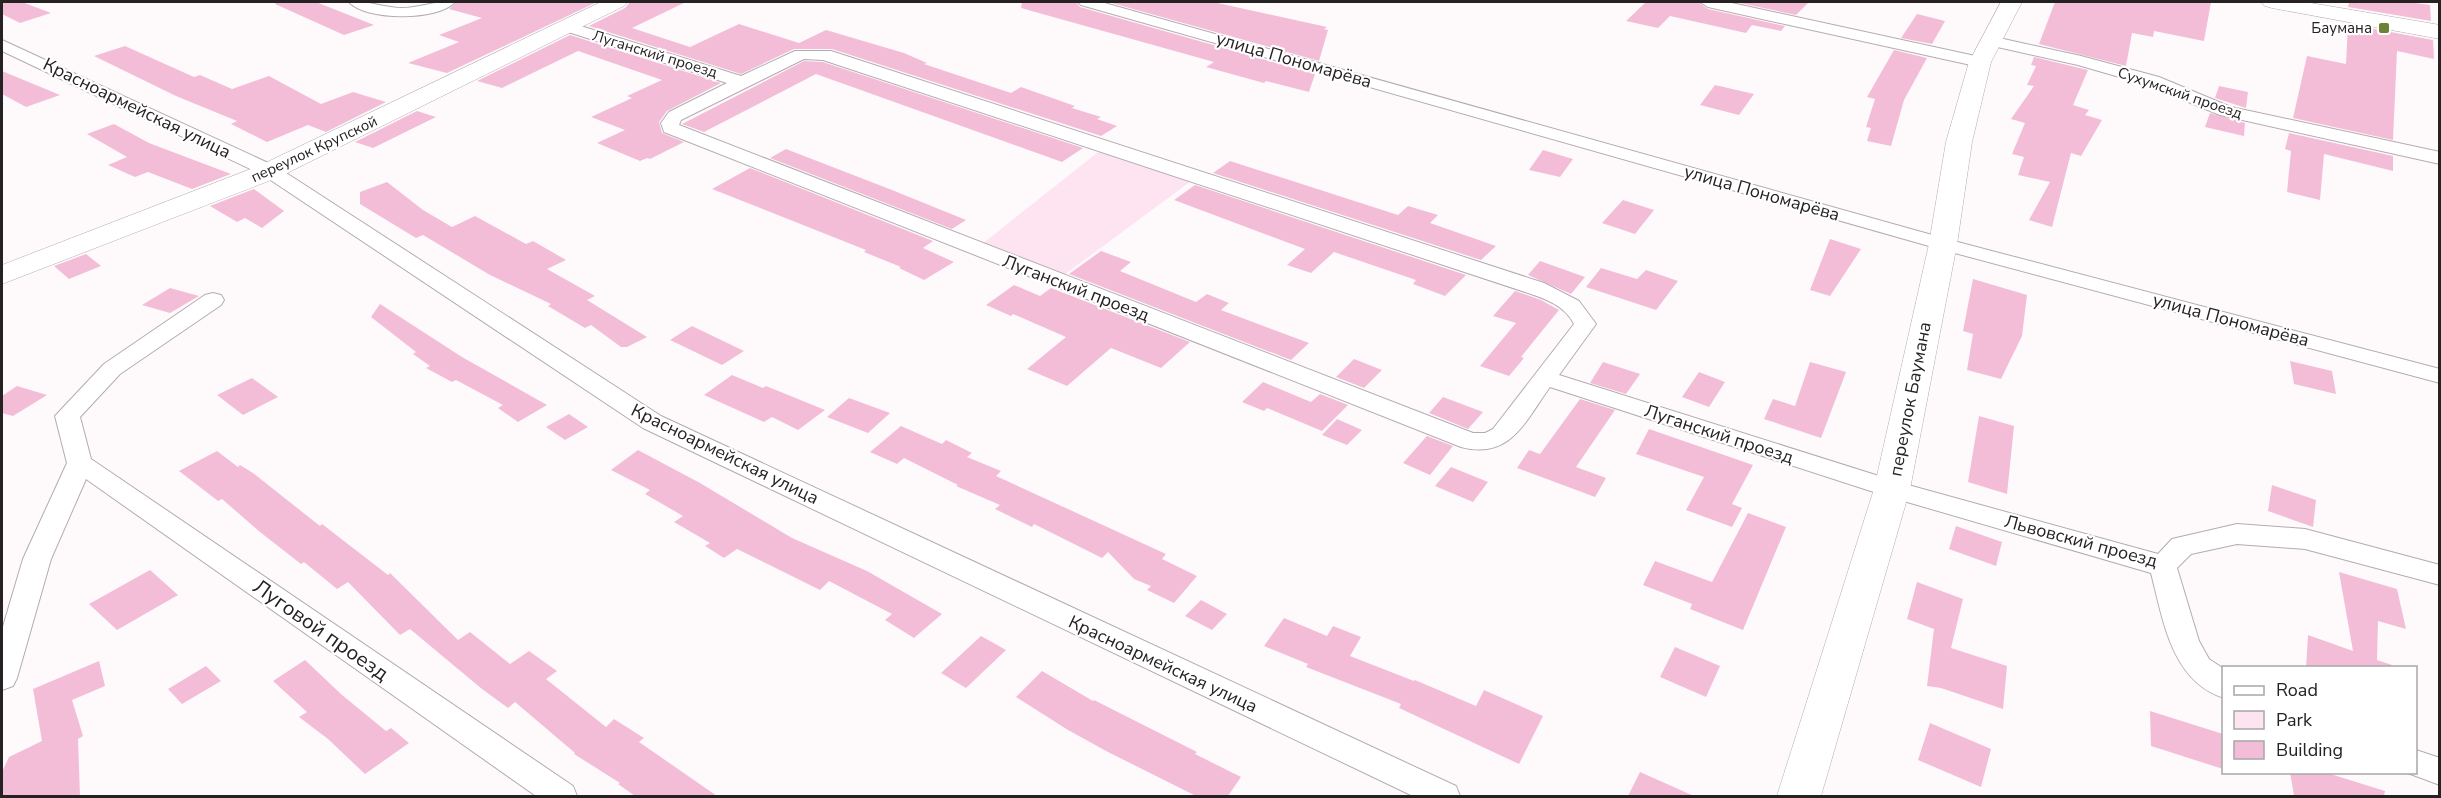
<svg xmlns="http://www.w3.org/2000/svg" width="2441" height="798" viewBox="0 0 2441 798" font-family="'Nunito Sans',sans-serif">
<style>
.green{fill:#fde4f0}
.building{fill:#f3bdd8}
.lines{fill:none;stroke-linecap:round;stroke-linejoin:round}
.street-casing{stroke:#b4abb0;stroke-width:2}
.secondary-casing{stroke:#b4abb0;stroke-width:1}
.street{fill:#fff;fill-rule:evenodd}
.secondary{fill:#fff;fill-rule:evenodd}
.poi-dot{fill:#6c8335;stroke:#fff;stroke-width:2}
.labels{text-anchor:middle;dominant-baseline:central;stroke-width:4.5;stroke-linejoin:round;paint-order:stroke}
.far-poi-label{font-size:15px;fill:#262224;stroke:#fff;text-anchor:end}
.far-street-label{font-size:15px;fill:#262224;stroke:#fff}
.street-label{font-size:18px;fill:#262224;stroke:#fff}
.near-street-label{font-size:21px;fill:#262224;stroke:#fff}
</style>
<rect width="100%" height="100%" fill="#fefafc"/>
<polygon class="green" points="1102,149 1194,179 1064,275 982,244"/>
<g class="building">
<polygon points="2,2 22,2 51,13 20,23 2,14"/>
<polygon points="276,2 316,2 374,25 344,35 275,4"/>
<polygon points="457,2 597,2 447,73 408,63 459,42 439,35 482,18 449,9"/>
<polygon points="630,2 686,2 632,28 690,47 739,24 799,43 826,30 904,53 927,63 924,64 1011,93 1021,87 1075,106 1072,108 1101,117 1097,119 1117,126 1101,136 832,49 794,49 741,74 589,26 625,8"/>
<polygon points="1022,2 1076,2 1080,7 1315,74 1309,92 1266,81 1264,83 1206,67 1214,62 1021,8"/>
<polygon points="1108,2 1213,2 1327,27 1324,29 1328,30 1319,61"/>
<polygon points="1646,2 1698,2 1708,9 1785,26 1781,31 1752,25 1746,33 1670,16 1658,28 1626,21"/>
<polygon points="1735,2 1809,2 1796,15"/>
<polygon points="2055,2 2211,2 2204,41 2154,31 2153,37 2132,33 2126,66 2039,44"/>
<polygon points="2349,2 2408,2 2430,5 2431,21 2348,7"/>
<polygon points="1917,14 1945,21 1932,44 1901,38"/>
<polygon points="2348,24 2433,40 2434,59 2397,51 2393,140 2293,118 2307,56 2346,64"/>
<polygon points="570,35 721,83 667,111 659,122 662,133 684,142 650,159 647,158 640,161 597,143 625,130 591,117 632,98 627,96 662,80 578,51 502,88 477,81"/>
<polygon points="125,46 194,77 200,75 232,89 269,76 321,104 353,92 386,102 326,132 308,125 267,142 231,124 237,121 176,96 94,56"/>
<polygon points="1894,50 1927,58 1904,100 1891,146 1867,141 1871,128 1866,127 1875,99 1867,97"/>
<polygon points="2034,57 2088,70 2073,105 2089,110 2085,115 2102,120 2081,156 2071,153 2052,227 2029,220 2050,182 2018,175 2024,157 2012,154 2025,123 2011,119 2034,86 2027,85 2036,66 2031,65"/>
<polygon points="804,61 823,62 1083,148 1062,162 816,74 704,132 682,124"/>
<polygon points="2,71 60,95 26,107 2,94"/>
<polygon points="1715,85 1754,94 1739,115 1700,105"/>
<polygon points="2219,86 2248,92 2246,108 2215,98"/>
<polygon points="417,111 436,117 373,148 355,142"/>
<polygon points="2210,113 2245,123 2244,136 2205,127"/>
<polygon points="114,124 149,143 231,174 192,189 148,172 135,177 108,165 127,157 87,134"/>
<polygon points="2289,133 2393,156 2393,171 2324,154 2320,200 2287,192 2291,151 2285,149"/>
<polygon points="786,149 892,190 966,220 952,229 770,158"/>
<polygon points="1543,150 1573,159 1560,177 1529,170"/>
<polygon points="1230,161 1398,215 1408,206 1438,215 1430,223 1496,246 1481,260 1213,173"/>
<polygon points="750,168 933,241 923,248 954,262 924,280 899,268 901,267 864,252 866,250 712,189"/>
<polygon points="387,182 423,210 452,227 475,216 526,244 533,241 566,260 547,269 595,296 587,300 647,337 627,347 621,347 591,325 585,328 548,306 551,304 490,275 423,235 416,238 360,204 360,192"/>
<polygon points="1195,185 1466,275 1445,296 1413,284 1416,280 1334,252 1311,273 1287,265 1305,249 1174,200"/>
<polygon points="254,189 284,211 262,228 245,218 237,222 210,206"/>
<polygon points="1623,200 1654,210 1635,234 1602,223"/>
<polygon points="1830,239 1861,249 1830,296 1810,290"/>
<polygon points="1101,251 1131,262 1120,271 1196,302 1207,294 1229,303 1221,310 1309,343 1291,360 1069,274"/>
<polygon points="86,254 101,266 69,279 54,266"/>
<polygon points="1540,261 1585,277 1571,294 1528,275"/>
<polygon points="1601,268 1637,279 1646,270 1678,281 1656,310 1586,287"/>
<polygon points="1973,279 2027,295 2022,336 2001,379 1967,370 1973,334 1963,331"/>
<polygon points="1014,285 1040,296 1051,288 1190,342 1161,368 1111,348 1067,386 1027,369 1066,337 1013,314 1011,316 986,305"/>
<polygon points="170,288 199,296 170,313 142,305"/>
<polygon points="1515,291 1541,300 1559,310 1521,357 1524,358 1509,376 1480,366 1516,323 1493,316"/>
<polygon points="380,304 462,357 547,405 518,422 498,408 503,405 456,380 452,382 426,368 430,366 413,354 416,352 371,317"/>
<polygon points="692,326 744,351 722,365 670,340"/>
<polygon points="1354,359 1382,370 1364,388 1336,377"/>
<polygon points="2290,361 2332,371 2336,394 2294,384"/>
<polygon points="1603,362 1640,374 1626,394 1590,383"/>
<polygon points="1810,362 1846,372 1821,438 1764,419 1773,399 1795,406"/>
<polygon points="1699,372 1725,382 1709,407 1682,397"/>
<polygon points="732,375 763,388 766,386 825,410 798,430 772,417 764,422 704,395"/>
<polygon points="252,378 278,397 243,415 217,395"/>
<polygon points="1263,382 1311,402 1320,394 1348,405 1322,431 1267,408 1264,411 1242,402"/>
<polygon points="17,386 47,395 13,416 2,413 2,396"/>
<polygon points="1443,397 1483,412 1468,429 1429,413"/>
<polygon points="849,398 890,413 868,433 827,417"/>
<polygon points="1580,399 1615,410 1576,467 1606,478 1595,497 1517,468 1529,450 1540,454"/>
<polygon points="569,414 588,427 565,440 546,427"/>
<polygon points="1979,416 2014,426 2007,494 1968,482"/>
<polygon points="1337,419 1362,430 1347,445 1322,435"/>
<polygon points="901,426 942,444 946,440 972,453 967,457 1001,471 996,476 1166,554 1162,559 1197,576 1174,603 1147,590 1151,586 1134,579 1108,552 1102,558 1034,524 1032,527 995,509 1000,505 956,486 958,485 904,458 897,464 870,452"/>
<polygon points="1649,429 1753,465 1732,504 1742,508 1732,527 1686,510 1704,477 1636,454"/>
<polygon points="1427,436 1453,446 1430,475 1403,463"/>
<polygon points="638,450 700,483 792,538 867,571 942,614 914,638 885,620 892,614 829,581 820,590 737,549 724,558 705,546 710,543 674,522 683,516 645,494 650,490 611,470"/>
<polygon points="217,451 238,467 240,465 253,473 320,526 322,524 388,575 390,573 458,640 470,632 510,664 529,651 557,671 546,679 606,727 614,719 644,738 639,742 717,796 635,796 618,784 620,783 574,754 575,753 515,702 508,708 482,689 410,629 400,635 348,582 337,589 304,562 301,564 260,532 222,499 218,501 179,471"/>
<polygon points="1451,467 1488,482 1473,502 1435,486"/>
<polygon points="2272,485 2316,500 2313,527 2268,511"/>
<polygon points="1748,513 1786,527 1743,630 1690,609 1692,604 1643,585 1655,561 1712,582"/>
<polygon points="1956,526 2002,542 1996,566 1949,549"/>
<polygon points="150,570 178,595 117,630 89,604"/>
<polygon points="2339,572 2397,589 2406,629 2378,621 2377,660 2392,665 2391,668 2306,668 2308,635 2353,651"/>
<polygon points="1917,582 1963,599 1951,648 2007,666 2003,709 1941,688 1927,686 1934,629 1907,619"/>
<polygon points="1201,600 1227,614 1212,630 1185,616"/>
<polygon points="1284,618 1327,636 1333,626 1361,637 1350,656 1414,681 1415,680 1476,706 1484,690 1543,716 1519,764 1399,708 1401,704 1306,667 1308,664 1264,646"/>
<polygon points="981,636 1006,650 966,688 941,673"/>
<polygon points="1675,647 1720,666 1706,697 1660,677"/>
<polygon points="305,660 342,695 386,731 391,728 409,743 365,774 328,739 299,717 307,712 273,681"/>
<polygon points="99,661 105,686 72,700 83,736 78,739 80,796 2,796 2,772 9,757 42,741 33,689"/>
<polygon points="206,666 221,681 182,704 168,689"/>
<polygon points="1042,671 1093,701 1094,700 1197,752 1195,754 1241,777 1228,796 1196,796 1108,752 1068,730 1016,697"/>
<polygon points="2150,711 2223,734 2223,769 2151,746"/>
<polygon points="1930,723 1991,749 1981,787 1918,760"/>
<polygon points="1640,772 1694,796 1628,796"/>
<polygon points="2290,772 2324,772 2385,791 2384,796 2294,796"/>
</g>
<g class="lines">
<g class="street-casing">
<g id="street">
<path d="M349,2c19,-2 35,6 53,6 18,0 34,-8 53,-6 -17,19 -89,19 -106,0z"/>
<polygon points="1078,2 1101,2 1950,240 2440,369 2440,383 1936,248 1081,5"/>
<polygon points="1700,2 1727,2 1980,57 1988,62 1980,67 1708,7"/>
<path d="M568,22l173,54 54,-25h36l713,232 35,18 17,23 -37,51 342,108 257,71 14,-15 65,-15 68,5 135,36v20l-135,-36 -68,-5 -46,10 -14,14 22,73 10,18 15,10v29c-53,-17 -61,-79 -73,-125l-268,-78 -333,-108c-25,34 -39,73 -89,60l-797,-315 -3,-9 8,-11 58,-29 -165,-53 -2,-3 2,-3zM804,59l19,1 705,233c18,6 37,13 46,31l-81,105 -8,4h-12l-794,-308 2,-5z"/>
<polygon points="1990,36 2081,56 2159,77 2231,107 2440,152 2440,164 2220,115 2147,85 2078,65 1984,44 1982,41 1984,38"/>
<polygon points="2,40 277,167 661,416 1456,786 1460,796 1413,796 643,428 263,175 2,51"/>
<polygon points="213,293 221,295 224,300 221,305 120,374 80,417 91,459 573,786 577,796 536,796 86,479 51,559 17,678 13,686 2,690 2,630 23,559 67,463 55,416 104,364 205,295"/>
<polygon points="2416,750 2440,758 2440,785 2405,772 2416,772"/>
</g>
</g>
<g class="secondary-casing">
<g id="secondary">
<polygon points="601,2 628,2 624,6 279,177 2,284 2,265 261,165"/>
<polygon points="2001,2 2022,2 1991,62 1972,142 1957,244 1910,489 1821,796 1777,796 1874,489 1929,244 1946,142 1969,62"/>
<polygon points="2261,2 2305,2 2440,25 2440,39 2272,8 2265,6"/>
</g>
</g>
<use href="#street" class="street"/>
<use href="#secondary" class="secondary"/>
</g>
<rect class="poi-dot" x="2378" y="22" width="12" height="12" rx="3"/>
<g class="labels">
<g class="far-poi-label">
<text x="2372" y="28">Баумана</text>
</g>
<g class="far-street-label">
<text transform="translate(655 54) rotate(17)">Луганский проезд</text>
<text transform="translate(2180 93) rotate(19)">Сухумский проезд</text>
<text transform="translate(314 149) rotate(-25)">переулок Крупской</text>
</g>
<g class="street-label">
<text transform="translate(1294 60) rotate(16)">улица Пономарёва</text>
<text transform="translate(137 108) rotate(26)">Красноармейская улица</text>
<text transform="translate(1762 193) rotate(16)">улица Пономарёва</text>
<text transform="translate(1076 288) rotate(21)">Луганский проезд</text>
<text transform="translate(2231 320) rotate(15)">улица Пономарёва</text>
<text transform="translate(1910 399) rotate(-79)">переулок Баумана</text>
<text transform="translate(1719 434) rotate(18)">Луганский проезд</text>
<text transform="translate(725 454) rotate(26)">Красноармейская улица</text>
<text transform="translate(2081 541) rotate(15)">Львовский проезд</text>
<text transform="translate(1163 664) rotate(25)">Красноармейская улица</text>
</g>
<g class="near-street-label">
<text transform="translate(321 630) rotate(35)">Луговой проезд</text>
</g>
</g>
<rect width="2441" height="798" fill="none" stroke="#262224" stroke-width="6"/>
<rect x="2222" y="666" width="195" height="108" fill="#ffffff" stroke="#a8a7a7" stroke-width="1.5"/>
<rect x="2234" y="686" width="30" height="9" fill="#ffffff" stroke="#a8a7a7" stroke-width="1.5"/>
<text x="2276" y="696" font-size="18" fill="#262224">Road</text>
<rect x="2234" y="711" width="30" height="18" fill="#fde4f0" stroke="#a8a7a7" stroke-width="1.5"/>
<text x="2276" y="726" font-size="18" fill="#262224">Park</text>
<rect x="2234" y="741" width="30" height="18" fill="#f3bdd8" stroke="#a8a7a7" stroke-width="1.5"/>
<text x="2276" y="756" font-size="18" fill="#262224">Building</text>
</svg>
